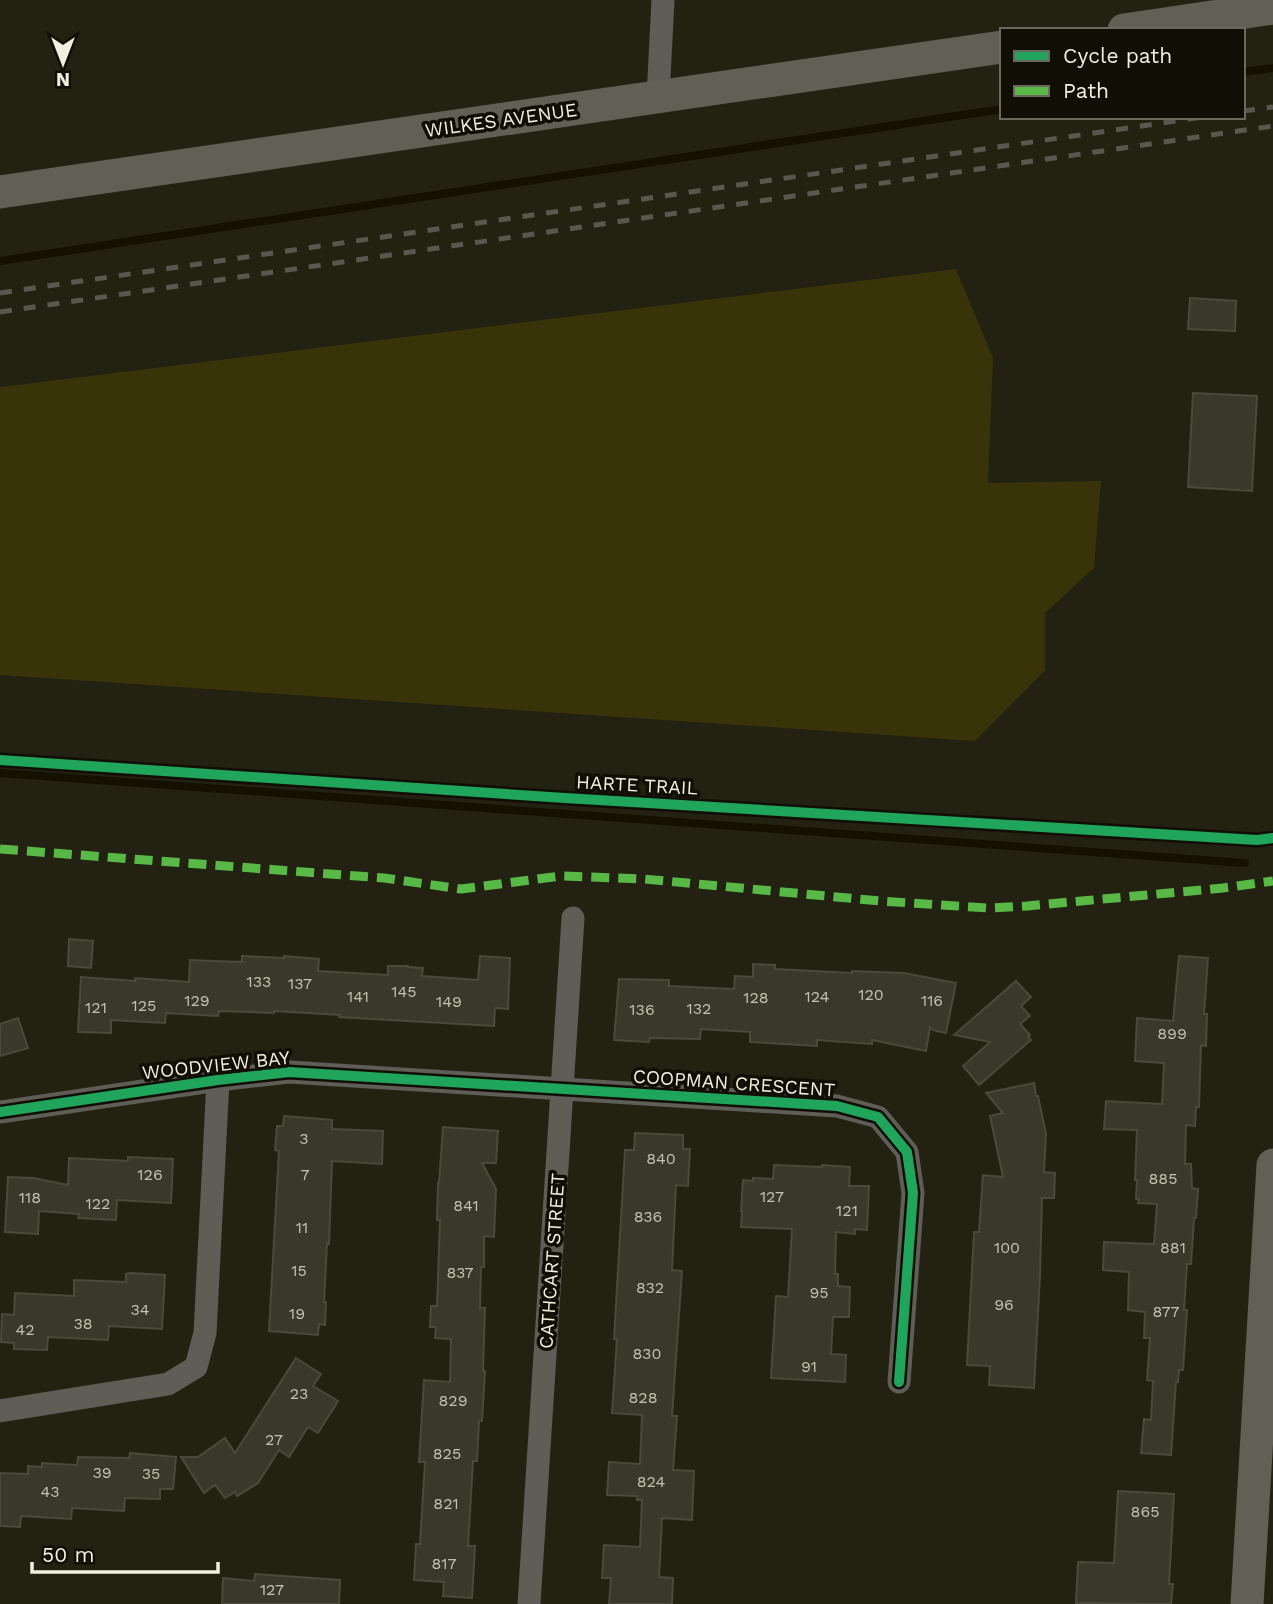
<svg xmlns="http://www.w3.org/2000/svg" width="1273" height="1604" viewBox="0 0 1273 1604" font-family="'Work Sans',sans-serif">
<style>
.green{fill:#393309}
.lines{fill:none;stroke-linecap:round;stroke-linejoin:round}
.stream{stroke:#141102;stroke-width:8}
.building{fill:#39382a;stroke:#4b493c;stroke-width:2}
.street{stroke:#5e5d56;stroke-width:23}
.secondary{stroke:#616055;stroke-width:33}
.rail{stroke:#5a584e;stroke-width:5;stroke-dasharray:12 12;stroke-linecap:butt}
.quiet{stroke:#58b947;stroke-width:9;stroke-dasharray:18 9;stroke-linecap:butt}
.cycleway-casing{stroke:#110f05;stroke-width:15}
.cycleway{stroke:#20a55d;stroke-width:10}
.labels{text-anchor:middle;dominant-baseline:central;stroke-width:7;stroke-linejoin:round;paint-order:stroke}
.number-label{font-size:16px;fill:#c3c1b1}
.street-label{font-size:19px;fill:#f1efde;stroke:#110f05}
</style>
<rect width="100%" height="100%" fill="#232112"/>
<polygon class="green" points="956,269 993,358 988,483 1101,481 1094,568 1045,613 1045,670 975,741 0,675 0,387"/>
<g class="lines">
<g class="stream">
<polyline points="1243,72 1273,68"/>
<polyline points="0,261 1002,109"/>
<polyline points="0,773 1245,863"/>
</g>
</g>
<g class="building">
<polygon points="1190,298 1236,301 1235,331 1188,329"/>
<polygon points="1193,393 1257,396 1252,491 1188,487"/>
<polygon points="69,939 93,941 91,968 68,966"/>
<polygon points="242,956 284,958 284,956 319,959 318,971 388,975 388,966 408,966 408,967 423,968 422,976 478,980 480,956 510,958 508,1009 495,1008 494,1026 339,1017 340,1015 274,1011 274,1013 219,1011 218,1016 166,1013 165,1023 111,1020 111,1033 78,1032 81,977 135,981 135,978 189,982 190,960 242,962"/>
<polygon points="1179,956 1208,958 1204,1014 1207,1014 1206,1046 1201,1045 1199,1107 1196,1107 1195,1126 1186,1125 1185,1164 1191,1164 1192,1188 1198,1189 1196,1218 1194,1218 1191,1264 1187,1264 1184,1310 1187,1310 1183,1370 1179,1370 1178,1382 1176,1382 1171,1455 1141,1453 1144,1419 1151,1420 1153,1381 1147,1380 1150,1338 1144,1338 1145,1312 1128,1310 1129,1272 1103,1270 1104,1242 1154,1244 1157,1204 1138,1203 1139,1199 1136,1199 1137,1180 1135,1180 1137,1130 1104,1129 1106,1101 1162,1104 1164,1063 1135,1061 1137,1018 1173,1021"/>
<polygon points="753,964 775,965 775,969 852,973 852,971 904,973 956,983 946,1033 933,1030 930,1027 926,1051 872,1040 872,1044 817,1040 817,1046 750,1042 750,1032 701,1029 700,1039 650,1038 649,1042 614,1040 619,979 669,980 669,986 734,989 735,976 753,977"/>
<polygon points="1016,981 1031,997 1021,1006 1030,1016 1020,1024 1030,1035 1028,1037 1031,1040 979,1085 963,1066 990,1042 954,1035"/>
<polygon points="18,1018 28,1048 0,1056 0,1024"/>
<polygon points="1034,1083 1036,1096 1038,1096 1046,1134 1044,1172 1055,1173 1054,1198 1042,1198 1040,1275 1034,1388 989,1385 990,1366 967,1365 974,1232 979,1232 983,1175 1003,1177 990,1116 1003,1113 986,1093"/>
<polygon points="284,1116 332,1120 332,1129 383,1131 382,1164 332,1161 329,1244 327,1243 324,1302 326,1302 325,1325 319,1324 318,1335 269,1331 279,1151 275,1150 277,1126 283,1126"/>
<polygon points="443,1127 498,1131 496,1163 482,1163 496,1189 494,1237 484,1236 484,1267 481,1267 480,1308 485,1308 483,1371 485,1371 482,1421 479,1421 477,1461 473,1461 468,1546 475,1546 472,1598 443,1596 444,1582 414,1580 416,1544 420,1544 425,1462 419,1462 424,1380 450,1382 451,1339 435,1338 436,1327 430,1327 431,1306 437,1306 440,1220 437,1220 438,1183 439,1183"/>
<polygon points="635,1133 683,1135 683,1149 690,1149 688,1186 676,1185 672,1270 682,1271 672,1416 677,1416 673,1470 694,1471 692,1520 662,1518 659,1577 673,1578 672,1604 609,1604 611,1578 602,1578 604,1545 640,1547 642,1500 637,1500 637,1496 607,1495 609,1462 640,1464 642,1415 612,1413 617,1339 614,1339 625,1150 634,1150"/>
<polygon points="128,1157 173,1159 171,1203 117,1200 116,1220 78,1218 79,1214 39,1211 38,1234 5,1232 8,1177 33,1178 68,1185 69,1158 128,1161"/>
<polygon points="774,1165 822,1167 822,1165 850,1167 849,1186 869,1186 867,1230 855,1229 855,1234 836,1232 835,1274 838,1274 838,1286 850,1287 849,1317 833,1317 831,1354 846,1355 845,1382 771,1378 776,1296 788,1297 792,1229 741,1227 742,1211 741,1211 743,1180 753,1181 753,1178 773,1179"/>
<polygon points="130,1273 165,1275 162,1329 109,1326 108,1340 48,1337 47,1350 14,1349 14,1343 1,1342 2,1314 14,1315 15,1293 74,1296 74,1280 126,1282 126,1274"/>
<polygon points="296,1358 321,1374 313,1386 338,1401 318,1433 308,1427 289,1457 279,1450 258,1483 237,1496 235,1492 225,1498 215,1485 204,1493 181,1457 198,1457 225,1438 235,1453"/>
<polygon points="130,1453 176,1457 173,1489 160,1489 160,1499 125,1498 124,1511 72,1508 71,1519 21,1516 20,1527 0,1526 0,1473 28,1474 28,1466 42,1467 42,1463 77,1465 78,1457 129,1458"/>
<polygon points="1118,1491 1174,1494 1169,1584 1173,1584 1171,1604 1076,1603 1078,1562 1114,1563"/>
<polygon points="255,1574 340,1580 339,1604 222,1604 223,1578 254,1581"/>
</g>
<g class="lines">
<g class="street">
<polyline points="658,97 663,0"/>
<polyline points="0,1112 218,1080 289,1072 837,1106 878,1117 907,1152 913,1193 899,1382"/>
<polyline points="0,1411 168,1384 196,1367 205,1333 218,1080"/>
<polyline points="529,1604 573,918"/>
</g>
<g class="secondary">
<polyline points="1124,30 1273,8"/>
<polyline points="0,192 1002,47"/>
<polyline points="1247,1604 1273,1165"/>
</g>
<g class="rail">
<polyline points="1243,111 1273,107"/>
<polyline points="0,293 1203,117"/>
<polyline points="0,312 1273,126"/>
</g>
<polyline class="quiet" points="0,849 384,878 461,889 561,876 644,879 880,901 988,908 1027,906 1223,888 1273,881"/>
<g class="cycleway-casing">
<g id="cycleway">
<polyline points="0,760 565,798 1257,840 1273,838"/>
<polyline points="0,1112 218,1080 289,1072 837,1106 878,1117 907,1152 913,1193 899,1382"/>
</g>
</g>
<use href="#cycleway" class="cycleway"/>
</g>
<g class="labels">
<g class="number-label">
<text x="259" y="981">133</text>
<text x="300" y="983">137</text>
<text x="404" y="991">145</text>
<text x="871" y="994">120</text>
<text x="358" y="996">141</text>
<text x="817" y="996">124</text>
<text x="756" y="997">128</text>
<text x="197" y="1000">129</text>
<text x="932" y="1000">116</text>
<text x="449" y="1001">149</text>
<text x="144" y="1005">125</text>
<text x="96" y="1007">121</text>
<text x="699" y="1008">132</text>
<text x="642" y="1009">136</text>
<text x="1172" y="1033">899</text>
<text x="304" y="1138">3</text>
<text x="661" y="1158">840</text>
<text x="150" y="1174">126</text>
<text x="305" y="1174">7</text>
<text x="1163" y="1178">885</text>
<text x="772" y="1196">127</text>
<text x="30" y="1197">118</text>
<text x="98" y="1203">122</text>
<text x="466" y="1205">841</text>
<text x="847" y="1210">121</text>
<text x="648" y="1216">836</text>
<text x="302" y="1227">11</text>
<text x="1007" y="1247">100</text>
<text x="1173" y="1247">881</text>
<text x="299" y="1270">15</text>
<text x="460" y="1272">837</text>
<text x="650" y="1287">832</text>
<text x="819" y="1292">95</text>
<text x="1004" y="1304">96</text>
<text x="140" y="1309">34</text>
<text x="1166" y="1311">877</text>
<text x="297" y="1313">19</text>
<text x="83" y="1323">38</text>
<text x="25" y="1329">42</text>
<text x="647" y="1353">830</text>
<text x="809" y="1366">91</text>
<text x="299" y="1393">23</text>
<text x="643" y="1397">828</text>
<text x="453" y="1400">829</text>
<text x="274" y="1439">27</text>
<text x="447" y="1453">825</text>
<text x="102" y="1472">39</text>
<text x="151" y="1473">35</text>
<text x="651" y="1481">824</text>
<text x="50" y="1491">43</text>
<text x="446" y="1503">821</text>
<text x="1145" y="1511">865</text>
<text x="444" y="1563">817</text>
<text x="272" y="1589">127</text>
</g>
<g class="street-label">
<text transform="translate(501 120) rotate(-8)">WILKES AVENUE</text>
<text transform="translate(637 785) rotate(3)">HARTE TRAIL</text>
<text transform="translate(216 1065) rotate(-6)">WOODVIEW BAY</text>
<text transform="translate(734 1083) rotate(4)">COOPMAN CRESCENT</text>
<text transform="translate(552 1261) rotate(-86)">CATHCART STREET</text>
</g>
</g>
<rect x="1000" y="28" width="245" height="91" fill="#110f05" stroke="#6b695c" stroke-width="2"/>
<rect x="1014" y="51" width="35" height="10" fill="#20a55d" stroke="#6b695c" stroke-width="2"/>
<text x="1063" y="63" font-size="21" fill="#f1efde">Cycle path</text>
<rect x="1014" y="86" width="35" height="10" fill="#58b947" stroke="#6b695c" stroke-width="2"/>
<text x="1063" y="98" font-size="21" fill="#f1efde">Path</text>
<g transform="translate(63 63) rotate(180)" stroke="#110f05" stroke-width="5" paint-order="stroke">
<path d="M0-5L12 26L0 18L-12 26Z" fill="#f1efde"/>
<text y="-10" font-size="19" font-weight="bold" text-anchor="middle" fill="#f1efde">N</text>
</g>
<path d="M32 1562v10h186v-10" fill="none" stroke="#f1efde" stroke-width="3.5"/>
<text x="42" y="1562" font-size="21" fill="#f1efde" stroke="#110f05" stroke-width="5" paint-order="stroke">50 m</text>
</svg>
